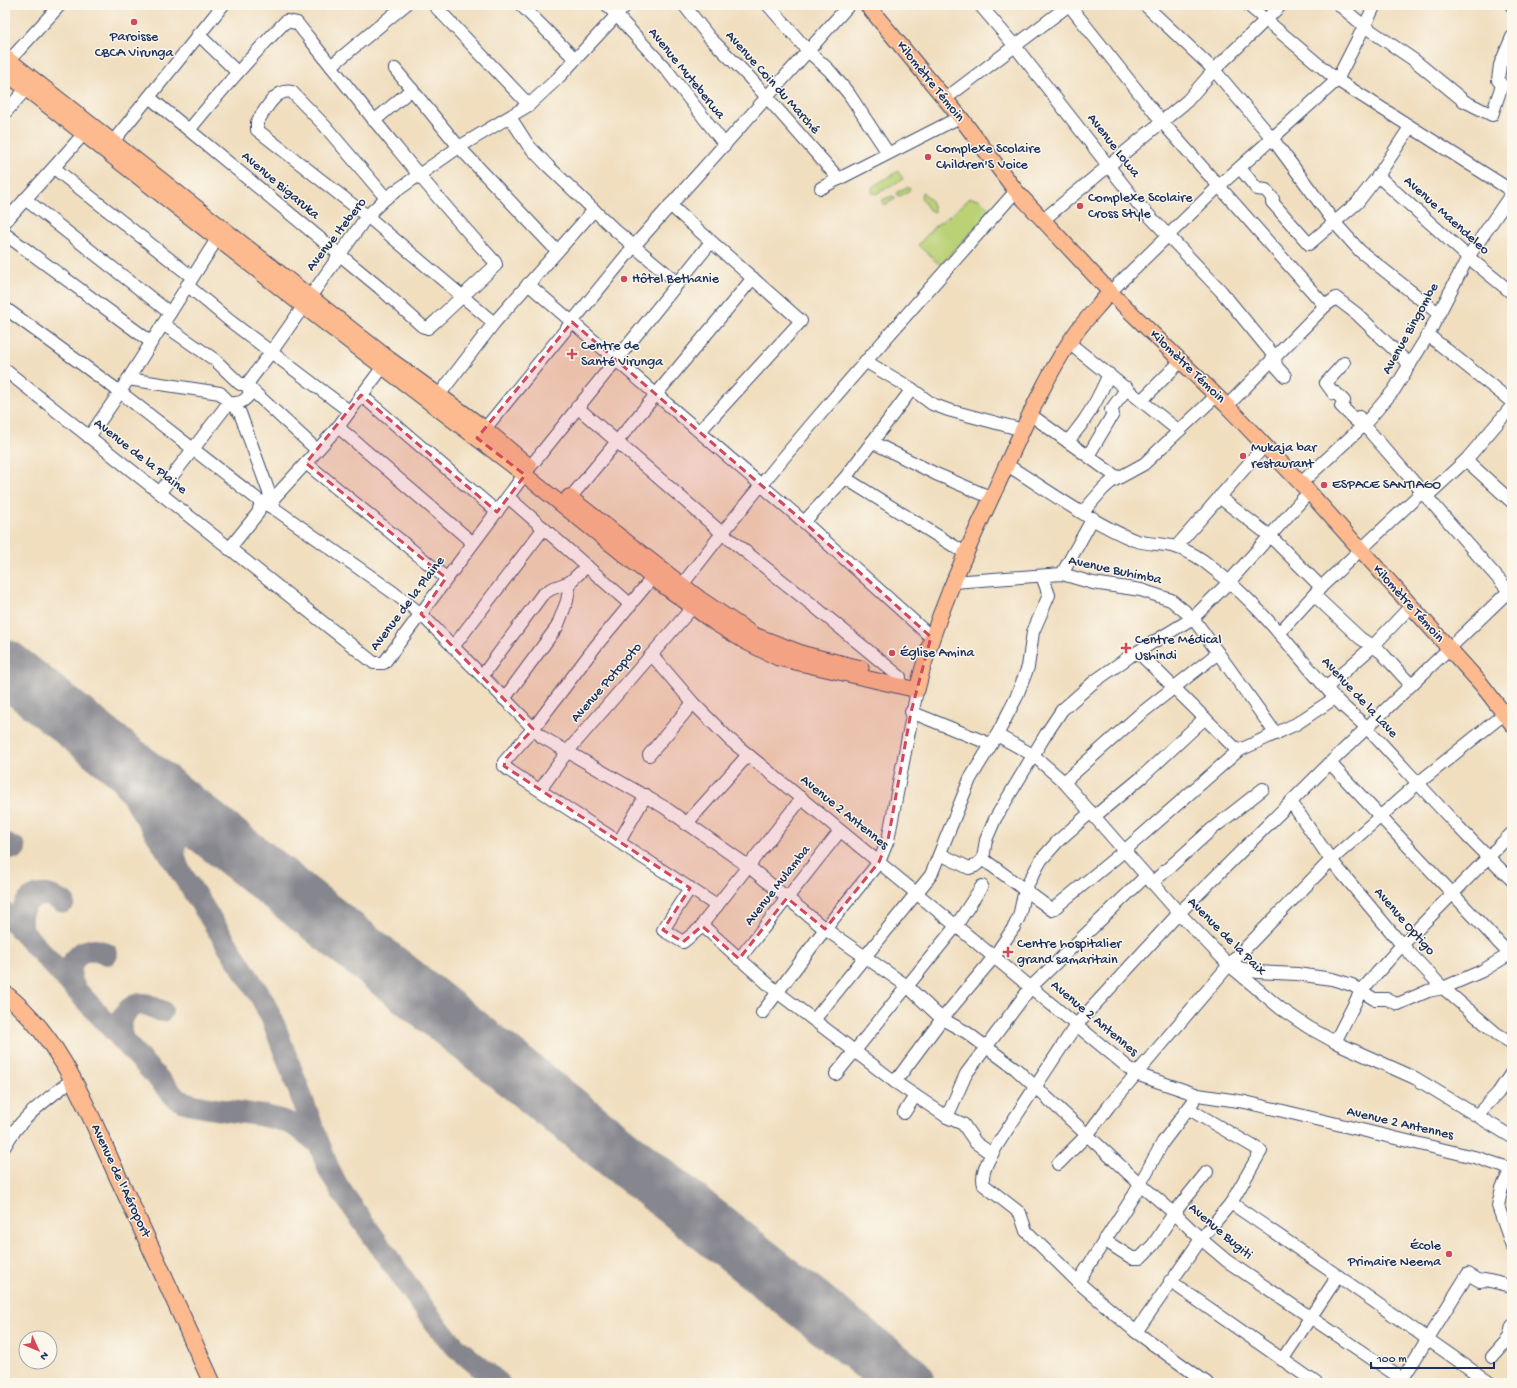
<svg xmlns="http://www.w3.org/2000/svg" width="1517" height="1388" viewBox="0 0 1517 1388" font-family="'Gochi Hand',sans-serif">
<style>
.green{fill:#bad176;stroke:#6a806a}
.lines{fill:none;stroke-linecap:round;stroke-linejoin:round}
.taxiway{stroke:#86868e;stroke-width:22}
.runway{stroke:#86868e;stroke-width:55}
.minor-casing{stroke:#3b496d;stroke-width:14}
.major-casing{stroke:#3b496d;stroke-width:17}
.highway-casing{stroke:#3b496d;stroke-width:19}
.minor{stroke:#fff;stroke-width:12}
.major{stroke:#fcba8e;stroke-width:15}
.highway{stroke:#fcba8e;stroke-width:17}
.marked{fill:#d1495b;fill-opacity:0.2;stroke:#d1495b;stroke-width:3;stroke-dasharray:8 5;stroke-linejoin:round}
.poi-dot{fill:#d1495b;stroke:#fbf7ec;stroke-width:1.5}
.labels{text-anchor:middle;dominant-baseline:central;stroke-width:3;stroke-linejoin:round;paint-order:stroke}
.poi-label{font-size:14px;fill:#1b2f5e;stroke:#fbf7ec;text-anchor:start}
.street-label{font-size:14px;fill:#1b2f5e;stroke:#fbf7ec}
</style>
<rect width="100%" height="100%" fill="#fbf7ec"/>
<filter id="ink" filterUnits="userSpaceOnUse"><feTurbulence type="fractalNoise" baseFrequency=".025" numOctaves="2"/><feDisplacementMap in="SourceGraphic" scale="8" xChannelSelector="R" yChannelSelector="G"/><feConvolveMatrix kernelMatrix="1 2 1 2 8 2 1 2 1" color-interpolation-filters="sRGB"/></filter>
<filter id="wash" filterUnits="userSpaceOnUse"><feTurbulence type="fractalNoise" baseFrequency=".012" numOctaves="4" result="noise"/><feDisplacementMap in="SourceGraphic" scale="16" xChannelSelector="R" yChannelSelector="G"/><feGaussianBlur stdDeviation="0.9" result="paint"/><feColorMatrix in="noise" values="0 0 0 0 0 0 0 0 0 0 0 0 0 0 0 0 0 1.4 0 .05"/><feComposite in="paint" operator="in"/></filter>
<g filter="url(#wash)">
<rect width="100%" height="100%" fill="#f0debf"/>
<g class="green">
<polygon points="898,171 903,179 876,194 872,193 872,187"/>
<polygon points="907,187 910,189 909,192 899,196 897,195 897,192"/>
<path d="M922,192c7,4 12,12 12,20l-5,-2 -8,-13z"/>
<polygon points="892,196 895,197 894,200 884,205 882,203 882,200"/>
<polygon points="970,198 979,199 992,211 940,265 918,245 935,226 951,215"/>
</g>
<g class="lines">
<g class="taxiway">
<polyline points="88,733 103,751 261,997 272,1019 329,1170 339,1188 436,1325 457,1348 499,1383"/>
<polyline points="5,843 11,848 15,848"/>
<path d="M178,867c-11,-29 4,-43 33,-37"/>
<path d="M5,913l172,186c35,15 78,10 114,25 9,4 19,13 27,19"/>
<path d="M24,934c-8,-18 0,-41 23,-39 7,1 11,6 17,7"/>
<path d="M75,988c-10,-16 -2,-40 20,-38 4,0 8,3 12,4"/>
<path d="M124,1041c-8,-15 0,-38 20,-37 7,1 12,6 18,7"/>
</g>
<polyline class="runway" points="5,667 908,1383"/>
</g>
</g>
<g filter="url(#ink)">
<g class="lines">
<g class="minor-casing">
<g id="minor">
<polyline points="434,5 529,105"/>
<polyline points="521,5 575,59"/>
<polyline points="607,5 666,69 725,145"/>
<polyline points="684,5 709,37 749,77 839,179"/>
<polyline points="768,5 808,51 829,70 849,94 888,153"/>
<polyline points="980,5 1014,45 1139,205 1221,291 1275,357 1276,366 1285,376"/>
<polyline points="1069,5 1163,123 1325,306 1227,406"/>
<polyline points="1145,5 1214,70 1272,138 1334,222 1360,251 1438,313"/>
<polyline points="1248,5 1337,80 1512,191"/>
<polyline points="1339,5 1364,26 1414,60 1464,101 1492,115 1502,85 1498,80 1500,65 1512,37"/>
<polyline points="1511,5 1512,6"/>
<polyline points="198,34 237,72"/>
<polyline points="5,65 60,5"/>
<polyline points="331,66 405,5"/>
<polyline points="395,69 459,147 557,251"/>
<path d="M149,97l231,191 42,38 6,2 8,-7 60,-56 -1,-3c-70,-76 -134,-158 -198,-239l-11,-2c-35,35 -66,71 -97,109"/>
<polyline points="945,99 1069,5"/>
<polyline points="5,113 32,82"/>
<polyline points="510,117 528,145 548,166 616,231 678,283"/>
<polyline points="374,121 412,89"/>
<polyline points="107,149 223,5"/>
<polyline points="54,168 192,277"/>
<polyline points="1240,168 1257,189 1266,190 1273,199 1272,202 1309,244 1357,203 1378,176 1410,127"/>
<polyline points="1378,176 1468,257 1512,293"/>
<polyline points="821,188 960,117"/>
<path d="M386,198l-62,-73 -32,-33c-17,-4 -27,19 -35,30v8l4,3 106,83 127,107"/>
<polyline points="25,199 170,313"/>
<polyline points="670,205 801,321 700,431"/>
<polyline points="1043,220 1187,101 1214,70 1281,5"/>
<polyline points="5,222 89,128"/>
<polyline points="5,234 151,342"/>
<polyline points="528,284 804,522 931,637"/>
<polyline points="187,285 230,321 349,411"/>
<polyline points="1110,292 1218,187 1337,80 1375,5"/>
<polyline points="1325,306 1336,298 1357,314 1410,365"/>
<polyline points="5,308 120,392 261,502 275,509 394,593 421,614 542,737 664,807 748,866 825,929 907,986 942,1019 966,1032 1016,1069 1140,1184 1174,1213 1201,1239 1227,1261 1408,1383"/>
<polyline points="163,324 215,360 240,384 247,384 254,392 317,450"/>
<polyline points="1428,335 1512,402"/>
<polyline points="1069,343 1179,431"/>
<polyline points="865,361 912,389 932,404 948,410 1023,430"/>
<polyline points="1344,363 1326,383 1334,394 1336,393 1344,401 1341,406 1355,420 1359,417 1364,425 1509,591"/>
<polyline points="5,370 374,663 384,663 530,467 711,242"/>
<polyline points="128,379 220,393 240,413 274,506"/>
<polyline points="361,395 497,512"/>
<polyline points="439,395 494,323 594,210"/>
<polyline points="1142,400 1181,361"/>
<polyline points="577,407 722,533 815,607 900,677"/>
<polyline points="1031,415 1118,478"/>
<polyline points="338,427 473,543"/>
<polyline points="479,436 634,246 849,5"/>
<polyline points="89,437 120,392 222,231"/>
<polyline points="872,442 936,474 992,498"/>
<path d="M1068,442c5,-8 12,-15 17,-23 10,-14 17,-29 24,-45"/>
<polyline points="1088,456 1113,414 1111,410 1127,388"/>
<polyline points="1466,460 1512,502"/>
<polyline points="306,463 446,578"/>
<path d="M1007,465c39,24 85,58 127,75 14,5 28,3 42,7 12,4 26,12 35,20 48,36 84,87 124,131 10,11 22,20 32,30 48,51 93,104 145,152"/>
<polyline points="845,478 965,553"/>
<polyline points="1301,483 1364,425 1394,390 1428,335 1468,257 1512,193"/>
<path d="M160,492l67,-87c12,-4 13,1 23,-11l-3,-10 25,-33 95,-135 19,-18 73,-51 70,-42 29,-27 68,-73"/>
<polyline points="508,497 631,605"/>
<polyline points="1219,497 1270,536 1321,587"/>
<polyline points="1426,497 1466,460 1512,406"/>
<polyline points="570,498 753,278"/>
<polyline points="1083,512 1103,489 1111,482 1144,464 1216,396"/>
<polyline points="804,522 845,478 912,389"/>
<polyline points="1176,547 1265,445"/>
<polyline points="229,549 258,513 261,502 273,499 306,463 338,427 388,360"/>
<polyline points="658,571 595,647 533,729 504,762 504,766 510,771 717,906"/>
<polyline points="1062,574 1093,518"/>
<polyline points="953,582 1062,574 1093,583 1141,590 1171,600 1193,618 1276,734"/>
<path d="M682,585c104,-137 220,-265 334,-394"/>
<polyline points="1314,595 1360,638 1381,652 1411,685"/>
<polyline points="1279,633 1321,587 1422,492"/>
<polyline points="453,647 544,528"/>
<polyline points="1138,652 1238,751"/>
<polyline points="652,655 693,703 729,739 1136,1074 1198,1095 1245,1102 1283,1111 1478,1158 1511,1169"/>
<polyline points="482,676 542,595 551,589 570,582 587,566"/>
<polyline points="1327,687 1372,647 1410,607"/>
<polyline points="504,699 557,627 567,601 570,582"/>
<polyline points="911,712 990,744"/>
<polyline points="997,735 1033,755 1064,782 1179,913 1229,965 1280,1008 1308,1027 1335,1042 1415,1078 1512,1137"/>
<polyline points="649,755 693,703"/>
<polyline points="1330,763 1512,957"/>
<polyline points="1064,782 1139,715 1218,653"/>
<polyline points="540,790 567,752 698,601"/>
<polyline points="802,798 704,922 704,927 777,992 895,1082 947,1117 963,1124 976,1143 992,1154"/>
<polyline points="1291,802 1331,860 1402,945 1443,988 1497,1034 1512,1043"/>
<polyline points="1095,816 1142,777 1205,718"/>
<polyline points="686,824 748,755"/>
<polyline points="619,842 646,795"/>
<polyline points="940,854 969,868 975,866 983,859 986,840 995,819 1046,734 1062,710 1095,681 1129,657 1193,618 1229,582 1309,492"/>
<polyline points="983,859 1052,910 1124,851 1238,751 1296,724 1335,698"/>
<polyline points="1152,883 1212,829 1263,789"/>
<polyline points="690,888 663,930 683,942 704,925"/>
<polyline points="739,959 840,831"/>
<polyline points="1232,966 1257,972 1297,974 1332,979 1352,985 1374,999 1387,999 1398,1004 1428,991 1443,988 1482,971 1510,954"/>
<polyline points="762,1013 825,929 879,862 888,840 917,690"/>
<polyline points="814,1020 931,875 970,779 997,735 1016,698 1028,667 1033,632 1049,595 1042,576"/>
<polyline points="1335,1042 1361,991 1402,945 1512,833"/>
<polyline points="836,1074 956,926 982,886"/>
<polyline points="895,1082 942,1019 994,957 1014,927 1019,917 1025,889 1041,860 1058,841 1091,812"/>
<polyline points="1189,1109 1261,1151 1231,1203 1201,1239 1136,1332 1207,1383"/>
<polyline points="904,1113 915,1096"/>
<polyline points="1477,1115 1498,1093 1512,1072"/>
<polyline points="947,1117 966,1074 1031,987 1146,876"/>
<path d="M5,1146c15,-29 43,-47 68,-67"/>
<polyline points="1058,1164 1088,1134 1109,1106 1229,965 1331,860 1417,784 1504,714"/>
<polyline points="1512,1168 1502,1188 1498,1206 1512,1246"/>
<polyline points="1231,1203 1338,1276 1490,1383"/>
<polyline points="1104,1240 1132,1258 1140,1258 1153,1245 1174,1213 1207,1172"/>
<polyline points="1170,1281 1316,1383"/>
<path d="M1078,1282l-52,-51 -6,-18 -36,-28c-5,-14 10,-34 17,-46l75,-114 103,-112 151,-150 182,-175"/>
<polyline points="1136,1332 1078,1282 1134,1195 1163,1142 1193,1102"/>
<polyline points="1492,1357 1509,1338 1512,1326"/>
<polyline points="1282,1360 1338,1276"/>
<polyline points="1400,1383 1468,1274 1480,1281 1485,1280 1512,1286"/>
</g>
</g>
<g class="major-casing">
<g id="major">
<polyline points="867,5 960,117 1016,191 1110,292 1227,406 1309,492 1482,685 1512,724"/>
<polyline points="5,57 389,359 484,428 529,466"/>
<path d="M5,72l298,234 222,169 128,103 62,45 31,19 32,16 139,32c17,-71 48,-136 79,-202 24,-52 51,-117 84,-161 10,-12 20,-23 30,-35"/>
<polyline points="569,497 700,599 754,635 804,654 861,668"/>
</g>
</g>
<g class="highway-casing">
<path id="highway" d="M5,994c58,45 83,118 113,183 32,68 63,137 94,206"/>
</g>
<use href="#minor" class="minor"/>
<use href="#major" class="major"/>
<use href="#highway" class="highway"/>
</g>
</g>
<path class="marked" d="M572,322l232,200 127,115 -20,75 -23,128 -9,22 -54,67 -38,-31 -48,61 -37,-33 -19,16 -20,-12 27,-42 -186,-122 2,-8 27,-29 -112,-115 25,-36 -140,-115 55,-68 136,117 28,-37 -48,-37z"/>
<g class="poi-dot">
<circle cx="134" cy="22" r="4"/>
<circle cx="928" cy="157" r="4"/>
<circle cx="1080" cy="206" r="4"/>
<circle cx="624" cy="279" r="4"/>
<path d="M570 348h4v4h4v4h-4v4h-4v-4h-4v-4h4z"/>
<circle cx="1243" cy="456" r="4"/>
<circle cx="1324" cy="485" r="4"/>
<path d="M1124 642h4v4h4v4h-4v4h-4v-4h-4v-4h4z"/>
<circle cx="892" cy="653" r="4"/>
<path d="M1006 946h4v4h4v4h-4v4h-4v-4h-4v-4h4z"/>
<circle cx="1449" cy="1254" r="4"/>
</g>
<g class="labels">
<g class="poi-label">
<text x="134" y="37" text-anchor="middle">Paroisse<tspan x="134" dy="16">CBCA Virunga</tspan></text>
<text x="936" y="149">Complexe Scolaire<tspan x="936" dy="16">Children'S Voice</tspan></text>
<text x="1088" y="198">Complexe Scolaire<tspan x="1088" dy="16">Cross Style</tspan></text>
<text x="632" y="279">Hôtel Bethanie</text>
<text x="581" y="346">Centre de<tspan x="581" dy="16">Santé Virunga</tspan></text>
<text x="1251" y="448">Mukaja bar<tspan x="1251" dy="16">restaurant</tspan></text>
<text x="1332" y="485">ESPACE SANTIAGO</text>
<text x="1135" y="640">Centre Médical<tspan x="1135" dy="16">Ushindi</tspan></text>
<text x="900" y="653">Église Amina</text>
<text x="1017" y="944">Centre hospitalier<tspan x="1017" dy="16">grand samaritain</tspan></text>
<text x="1441" y="1246" text-anchor="end">École<tspan x="1441" dy="16">Primaire Neema</tspan></text>
</g>
<g class="street-label">
<text transform="translate(686 74) rotate(51)">Avenue Muteberwa</text>
<text transform="translate(930 82) rotate(51)">Kilomètre Témoin</text>
<text transform="translate(772 83) rotate(48)">Avenue Coin du Marché</text>
<text transform="translate(1113 146) rotate(52)">Avenue Lowa</text>
<text transform="translate(280 186) rotate(40)">Avenue Bigaruka</text>
<text transform="translate(1446 216) rotate(42)">Avenue Maendeleo</text>
<text transform="translate(337 235) rotate(-52)">Avenue Itebero</text>
<text transform="translate(1411 329) rotate(-61)">Avenue Bingombe</text>
<text transform="translate(1187 367) rotate(44)">Kilomètre Témoin</text>
<text transform="translate(140 457) rotate(38)">Avenue de la Plaine</text>
<text transform="translate(1115 571) rotate(12)">Avenue Buhimba</text>
<text transform="translate(408 604) rotate(-53)">Avenue de la Plaine</text>
<text transform="translate(1408 604) rotate(48)">Kilomètre Témoin</text>
<text transform="translate(607 683) rotate(-49)">Avenue Potopoto</text>
<text transform="translate(1359 698) rotate(47)">Avenue de la Lave</text>
<text transform="translate(844 813) rotate(39)">Avenue 2 Antennes</text>
<text transform="translate(778 886) rotate(-52)">Avenue Mulamba</text>
<text transform="translate(1404 922) rotate(49)">Avenue Optigo</text>
<text transform="translate(1226 937) rotate(45)">Avenue de la Paix</text>
<text transform="translate(1094 1019) rotate(40)">Avenue 2 Antennes</text>
<text transform="translate(1400 1124) rotate(13)">Avenue 2 Antennes</text>
<text transform="translate(120 1181) rotate(65)">Avenue de l'Aéroport</text>
<text transform="translate(1220 1232) rotate(40)">Avenue Bugiti</text>
</g>
</g>
<rect width="1517" height="1388" fill="none" stroke="#fbf7ec" stroke-width="20"/>
<g transform="translate(38 1350) rotate(134)"><circle r="19" fill="#fbf7ec" stroke="#a1a7b3"/>
<path d="M0-3L7 15L0 10L-7 15Z" fill="#d1495b"/>
<text y="-6" font-size="11" font-weight="bold" text-anchor="middle" fill="#1b2f5e">N</text>
</g>
<path d="M1371 1362v6h123v-6" fill="none" stroke="#1b2f5e" stroke-width="2"/>
<text x="1377" y="1362" font-size="12" fill="#1b2f5e" stroke="#fbf7ec" stroke-width="3" paint-order="stroke">100 m</text>
</svg>
